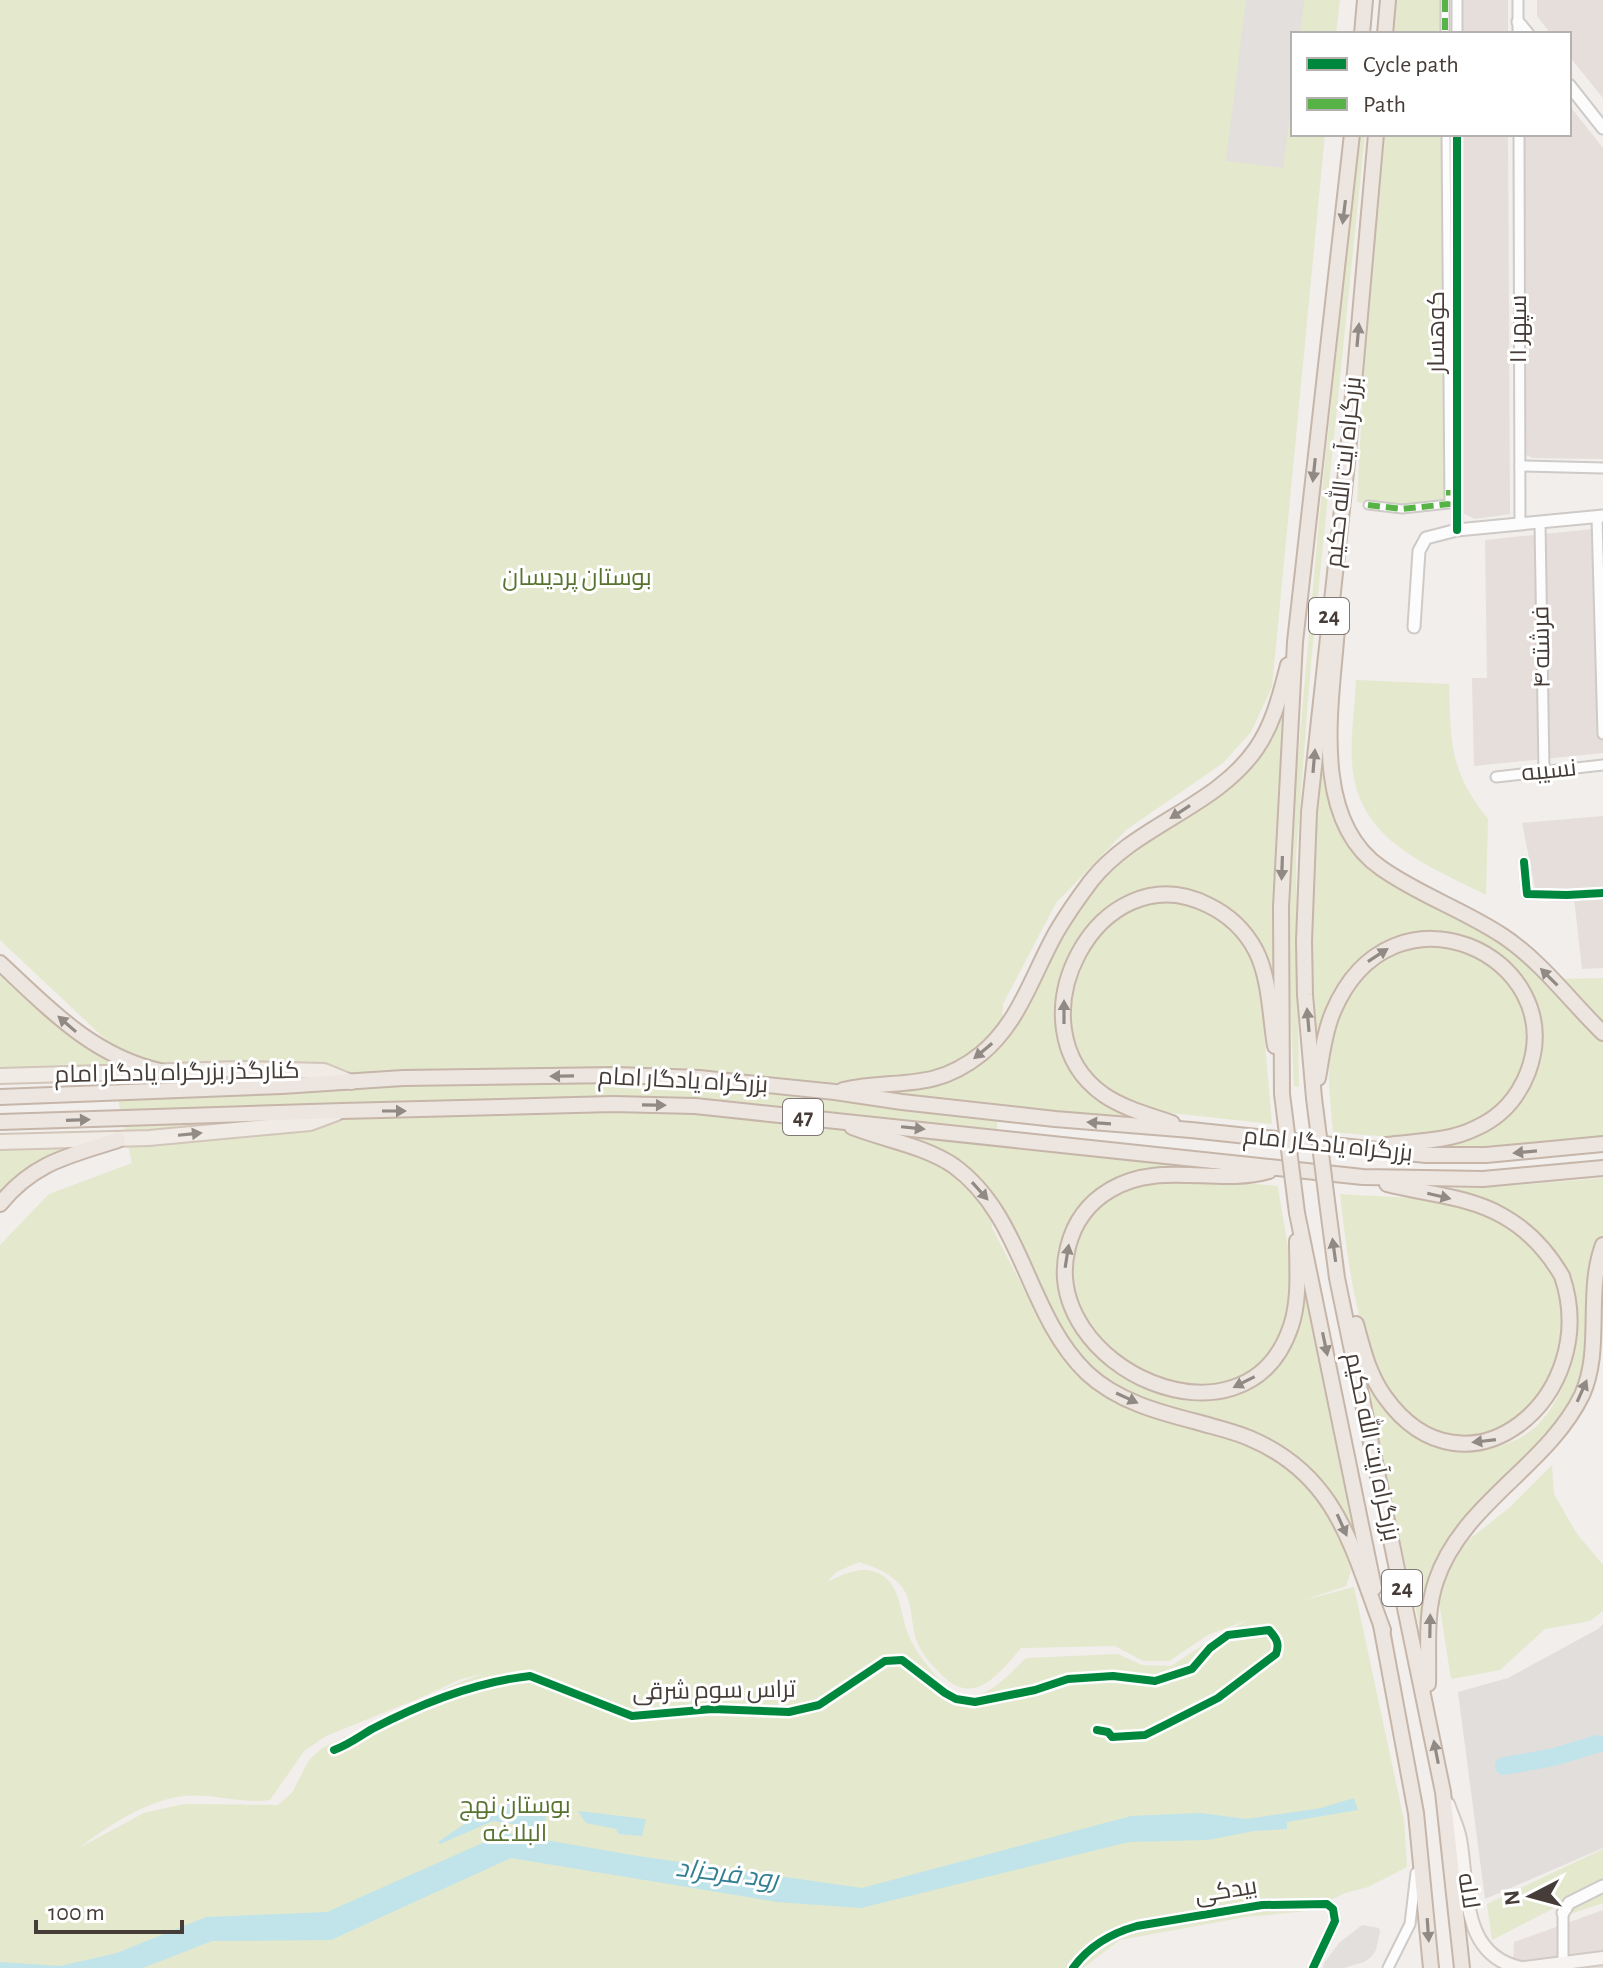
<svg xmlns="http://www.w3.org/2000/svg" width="1603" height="1968" viewBox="0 0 1603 1968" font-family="'Alegreya Sans',Cairo,sans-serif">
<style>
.residential{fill:#e5deda}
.industrial{fill:#e2dedb}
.green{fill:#e4e8cd;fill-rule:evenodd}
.parking{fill:#e2dfdc}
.water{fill:#c0e4ea}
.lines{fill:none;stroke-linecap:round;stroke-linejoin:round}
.river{stroke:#c0e4ea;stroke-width:18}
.pedestrian-casing{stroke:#cdcac7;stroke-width:11}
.minor-casing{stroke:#cdcac7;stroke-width:13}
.tertiary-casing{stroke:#cdcac7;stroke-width:15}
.secondary-casing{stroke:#d1cac4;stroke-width:16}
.primary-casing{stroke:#d2c5ba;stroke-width:18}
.trunk-casing{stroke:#c6b5a9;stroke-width:18}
.pedestrian{stroke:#fdfcfc;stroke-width:7}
.minor{stroke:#fdfcfc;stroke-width:9}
.tertiary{stroke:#fdfcfc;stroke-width:11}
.secondary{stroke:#f6f3f0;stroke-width:12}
.primary{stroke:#f0ebe5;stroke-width:14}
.trunk{stroke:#ede6e0;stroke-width:14}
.trunk-bridge-casing{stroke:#c6b5a9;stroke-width:18;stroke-linecap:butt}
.trunk-bridge{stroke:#ede6e0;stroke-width:14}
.quiet{stroke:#57b346;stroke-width:6;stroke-dasharray:12 6;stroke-linecap:butt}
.cycleway-casing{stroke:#fff;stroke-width:13}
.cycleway{stroke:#00873e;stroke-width:8}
.oneway{fill:#918984}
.oneway2{fill:#928b86}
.labels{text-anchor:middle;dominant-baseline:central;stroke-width:6;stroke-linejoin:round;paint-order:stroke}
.shield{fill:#fff;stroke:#7e7774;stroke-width:2}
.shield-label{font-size:22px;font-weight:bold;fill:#463d38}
.street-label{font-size:24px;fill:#463d38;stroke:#fff}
.park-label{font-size:24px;fill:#587330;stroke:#fff}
.water-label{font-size:26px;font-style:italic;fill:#348092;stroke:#fff}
</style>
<rect width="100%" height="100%" fill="#f1eeeb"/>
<g class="residential">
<rect x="1462" y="0" width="46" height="34"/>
<polygon points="1537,0 1603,0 1603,98 1569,56 1569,34 1551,34 1537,16"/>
<polygon points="1569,105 1603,148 1603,459 1533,458 1526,455 1525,134 1569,134"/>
<polygon points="1462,134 1508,134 1510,514 1475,519 1463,513"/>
<polygon points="1603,528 1603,753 1474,766 1472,678 1487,678 1485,540"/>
<polygon points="1603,816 1603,968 1582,969 1573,889 1535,888 1522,823"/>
<polygon points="1603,1910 1603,1968 1513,1968 1514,1942"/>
</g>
<polygon class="industrial" points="1603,1624 1603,1848 1485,1899 1458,1692 1508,1678 1598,1629"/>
<g class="green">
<path d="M0,0h1340l-4,34h-43v100h32l-53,553 -21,45 -28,31 -97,67 -70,73 -53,101 -2,36c30,-23 48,-79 66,-113 12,-22 29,-42 46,-60l158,-131 12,-26 -9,192 1,118c-2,-14 -2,-44 -7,-54 -8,-15 -26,-28 -37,-41 -8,-8 -16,-20 -25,-27 -13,-9 -32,-6 -47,-4 -12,2 -25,2 -36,7 -69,34 -89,137 -32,191 16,14 40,21 60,29l-153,-16 -2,39 254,28 -129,7c-12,14 -57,61 -60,76 -10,46 20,69 50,96 13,12 26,28 40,37 44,27 110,5 135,-36 12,-20 14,-42 18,-64l57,262c-19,-38 -37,-74 -74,-98l-153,-55 -36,-22 -27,-27 -78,-149 -1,29 56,107 18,23 15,16 108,51 66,22 46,31 20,22 23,48 7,23 -5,15 -45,15 53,-14 50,233 3,47 -39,20 -23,6 -37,18 -63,6 -125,23 -37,28h-1083v-723l49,-51 83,-31 -21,-95 -111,4v-101l81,72 28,16 -4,-20 -105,-99zM859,1562c16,5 32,11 43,25 12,16 8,41 17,59 4,9 12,18 19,25 33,38 58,7 83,-23l94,-2 28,15h26l39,-26 42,-16 -33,17 -46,30 -29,-1 -24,-11 -92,4c-30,30 -56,59 -91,17 -10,-13 -21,-25 -27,-41 -8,-20 -7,-49 -28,-60 -19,-10 -37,1 -53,8l9,-10zM481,1674l-23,9 -136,65 -13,12 -17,33 -14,12 -94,-1 -40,9 -65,35c29,-22 67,-48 105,-52 29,-3 57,8 86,4l34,-49 22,-15 94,-38 41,-19z"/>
<polygon points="1396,0 1445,0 1445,34 1392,34"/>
<polygon points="1359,134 1365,134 1311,662 1296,857 1299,1087 1294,1086 1287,927 1291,837 1319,520"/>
<polygon points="1382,134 1446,134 1447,265 1457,505 1406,509 1357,502 1369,275"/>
<path d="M1356,680l93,4c2,59 0,87 39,135l-2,76c-56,-29 -123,-52 -133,-123 -4,-30 2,-62 3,-92z"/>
<path d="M1328,694l-2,45 27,108 11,15 153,90 86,88v96l-117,12 -71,-1c27,-3 58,-3 81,-22 9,-7 15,-20 22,-29 22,-28 26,-51 15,-85 -3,-9 -5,-21 -10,-29 -41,-71 -142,-61 -182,5 -13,19 -18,46 -25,68 -2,-45 -5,-90 -4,-135 1,-76 8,-151 16,-226z"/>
<path d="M1168,902l32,6 22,11 21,21 16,34 13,150 -110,-12c-17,-4 -38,-9 -52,-19 -50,-36 -52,-101 -18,-147 12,-15 22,-28 40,-37 10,-5 25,-5 36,-7z"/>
<path d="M1429,944c23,3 44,7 63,21 48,37 47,123 -8,153 -45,25 -102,19 -151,14 -5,-57 -12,-97 23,-147 8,-12 23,-26 37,-32 11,-4 24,-6 36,-9z"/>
<polygon points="1603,978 1603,1026 1559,979"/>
<path d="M79,1146c-34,9 -55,27 -79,52v-51z"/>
<path d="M1603,1178v57l-11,38 -4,72 -6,36 -12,25 -28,34 -83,88 -36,113 -62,-274c11,17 20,36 34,50 14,13 31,17 49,24 112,39 159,-101 108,-188 -6,-7 -13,-18 -20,-23 -7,-5 -20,-7 -28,-11 -27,-10 -53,-20 -80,-30l56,-1z"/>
<path d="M1198,1179l80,7c5,39 17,81 12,121 -4,28 -18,48 -41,64 -26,18 -45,17 -75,11 -7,-2 -16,-3 -23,-6 -89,-34 -114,-154 -13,-192 17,-6 42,-4 60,-5z"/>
<path d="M1340,1194c39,3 97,2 132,15 37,13 74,40 89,77 30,76 -6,147 -90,150 -33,1 -63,-17 -83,-43 -6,-7 -9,-19 -12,-27 -23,-54 -29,-114 -36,-172z"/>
<polygon points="1552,1465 1554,1494 1577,1534 1603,1565 1603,1611 1590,1621 1545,1629 1500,1670 1451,1679 1438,1595 1456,1550 1509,1508"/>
<polygon points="1603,1849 1603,1883 1492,1940 1487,1904"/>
<polygon points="1603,1894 1603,1903 1570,1914 1572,1907"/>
</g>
<g class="parking">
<polygon points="1246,0 1304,0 1300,34 1293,34 1293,89 1283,168 1226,161"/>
<polygon points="1362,1925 1379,1928 1380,1931 1376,1950 1371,1957 1364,1962 1344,1968 1323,1968 1324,1963 1339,1943"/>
</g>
<g class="water">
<polygon points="1354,1798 1358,1810 1287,1822 1287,1829 1254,1831 1208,1840 1129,1842 861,1908 777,1902 511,1858 331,1940 212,1941 143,1968 0,1968 0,1962 60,1966 117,1953 206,1917 327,1912 505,1833 638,1856 862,1888 1131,1816 1200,1813 1246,1819 1321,1808"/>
<polygon points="510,1802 537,1807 546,1814 545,1829 493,1821 440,1844 438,1842 482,1812"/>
<polygon points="578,1811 646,1819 642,1836 618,1834 616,1829 586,1823"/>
</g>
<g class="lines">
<polyline class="river" points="1504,1766 1554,1757 1597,1744"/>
<g class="pedestrian-casing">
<g id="pedestrian">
<polyline points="1445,0 1445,34"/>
<polyline points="1368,505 1402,509 1449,504 1446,134"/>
</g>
</g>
<g class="minor-casing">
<g id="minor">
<polyline points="1457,34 1457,0"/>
<polyline points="1518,34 1518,0"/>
<polyline points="1519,134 1520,524"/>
<polyline points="1520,466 1603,468"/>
<polyline points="1597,517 1603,734"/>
<polyline points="1540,523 1544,771"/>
<polyline points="1457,530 1457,134"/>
<polyline points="1496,777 1603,765"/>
<polyline points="1524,862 1527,894 1567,895 1603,893"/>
<polyline points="1563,1913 1563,1963"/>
<path d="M1073,1968c15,-21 39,-35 64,-42l125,-21 65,-1 6,5 2,12 -22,47"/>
<polyline points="1388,1968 1410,1924 1416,1873"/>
</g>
</g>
<g class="tertiary-casing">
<g id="tertiary">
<polyline points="1518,22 1528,34"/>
<polyline points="1569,85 1603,128"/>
<polyline points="1414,627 1419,551 1426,538 1457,530 1603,516"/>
<polyline points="1563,1913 1569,1903 1603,1886"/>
</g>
</g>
<g class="secondary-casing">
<g id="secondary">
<path d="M1448,1804c4,12 10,23 12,35 9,50 0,116 61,129"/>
<polyline points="1524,1968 1603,1958"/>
</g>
</g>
<g class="primary-casing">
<g id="primary">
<polyline points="0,1076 240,1069 324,1071 351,1082"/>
<polyline points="0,1142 149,1138 310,1123 337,1113"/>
</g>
</g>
<g class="trunk-casing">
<g id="trunk">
<polyline points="1362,34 1365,0"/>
<polyline points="1385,34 1388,0"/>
<path d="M1337,628c-5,74 -28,190 44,240 38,27 83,42 122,68 39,26 67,65 100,97"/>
<path d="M0,963c49,46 93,93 160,108"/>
<path d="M1318,1078c4,-22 6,-45 15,-66 59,-140 238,-56 195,60 -10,26 -27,45 -52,56 -28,14 -60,13 -90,17"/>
<path d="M843,1090c54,-12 89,3 138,-36 39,-32 52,-81 76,-123 10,-17 22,-34 34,-50 44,-56 124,-73 165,-132 18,-26 24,-54 32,-84"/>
<polyline points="1282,1094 1281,907 1295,642 1352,134"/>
<polyline points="0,1097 282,1086 403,1078 617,1075 699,1078 835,1092 902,1102 1055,1119 1191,1130 1426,1155 1486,1155 1603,1144"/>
<polyline points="1314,1098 1305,995 1304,941 1309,812 1347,463 1376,134"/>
<polyline points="0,1122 342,1111 613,1104 695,1106 1363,1177 1483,1179 1603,1168"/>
<path d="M1172,1123c-23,-8 -47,-14 -68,-28 -97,-68 -6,-245 104,-190 21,10 37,25 48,46 14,28 14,65 19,95"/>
<path d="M852,1127c33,13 73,19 102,39 70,51 72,148 133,207 30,28 71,39 110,49 17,5 36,9 52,16 89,37 103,111 134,192"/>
<path d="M1269,1171c-52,15 -110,-11 -159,19 -22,13 -36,33 -42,57 -31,119 178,215 223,79 9,-27 6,-58 6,-85"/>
<path d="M0,1204c34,-42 69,-48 118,-64"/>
<polyline points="1328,1209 1337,1278 1443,1792 1462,1968"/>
<polyline points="1297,1213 1374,1588"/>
<path d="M1356,1324c7,26 13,51 29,73 81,113 218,0 177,-121 -14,-24 -34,-46 -59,-60 -34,-20 -78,-22 -116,-32"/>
<polyline points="1381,1625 1416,1813 1431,1968"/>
<path d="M1428,1684c1,-34 -3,-71 8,-103 26,-78 111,-114 146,-186 21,-46 3,-102 21,-150"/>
</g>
</g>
<use href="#pedestrian" class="pedestrian"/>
<use href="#minor" class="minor"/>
<use href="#tertiary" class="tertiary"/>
<use href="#secondary" class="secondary"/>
<use href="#primary" class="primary"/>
<use href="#trunk" class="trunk"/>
<g class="trunk-bridge-casing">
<g id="trunk-bridge">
<polyline points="1282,1094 1297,1213"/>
<polyline points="1314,1098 1328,1209"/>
</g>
</g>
<use href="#trunk-bridge" class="trunk-bridge"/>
<g class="quiet">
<polyline points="1445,0 1445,34"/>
<polyline points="1368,505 1402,509 1449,504 1449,490"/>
</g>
<g class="cycleway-casing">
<g id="cycleway">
<polyline points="1457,530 1457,134"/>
<polyline points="1524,862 1527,894 1567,895 1603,893"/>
<path d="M334,1750c14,-5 26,-14 38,-21 48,-25 104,-47 158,-53l102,40 80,-7 77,3 30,-7 66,-44 17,-1 43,33 11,6 19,3 60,-12 33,-11 45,-3 42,5 37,-12 18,-21 18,-13 41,-5c7,8 11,13 7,24l-58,44 -51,26 -22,11 -33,2 -4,-5 -11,-2"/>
<path d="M1073,1968c15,-21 39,-35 64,-42l125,-21 65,-1 6,5 2,12 -22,47"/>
</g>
</g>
<use href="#cycleway" class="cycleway"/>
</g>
<defs><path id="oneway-solid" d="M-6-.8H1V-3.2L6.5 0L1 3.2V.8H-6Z" transform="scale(2)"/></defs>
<g class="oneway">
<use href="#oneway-solid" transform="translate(1344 212) rotate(97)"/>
<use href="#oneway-solid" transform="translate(1358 335) rotate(-85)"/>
<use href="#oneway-solid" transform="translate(1314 470) rotate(96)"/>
<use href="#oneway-solid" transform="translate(1314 761) rotate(-85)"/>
<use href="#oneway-solid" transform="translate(1180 812) rotate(147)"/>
<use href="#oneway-solid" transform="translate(1282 868) rotate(92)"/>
<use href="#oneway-solid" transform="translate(1378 955) rotate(-33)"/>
<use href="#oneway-solid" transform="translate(1549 977) rotate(-135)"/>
<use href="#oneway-solid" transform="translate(1064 1012) rotate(-90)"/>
<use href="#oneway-solid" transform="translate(1308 1020) rotate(-95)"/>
<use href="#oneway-solid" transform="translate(67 1024) rotate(-139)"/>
<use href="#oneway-solid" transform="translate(983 1051) rotate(140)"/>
<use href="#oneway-solid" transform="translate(562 1076) rotate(179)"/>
<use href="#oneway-solid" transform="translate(654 1105) rotate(1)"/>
<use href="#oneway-solid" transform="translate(394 1111)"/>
<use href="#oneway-solid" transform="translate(78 1120) rotate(-2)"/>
<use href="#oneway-solid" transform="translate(1099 1123) rotate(-176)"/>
<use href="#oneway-solid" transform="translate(913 1128) rotate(6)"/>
<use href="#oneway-solid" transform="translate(1525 1152) rotate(175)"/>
<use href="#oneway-solid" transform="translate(980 1191) rotate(48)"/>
<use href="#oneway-solid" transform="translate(1439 1196) rotate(13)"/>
<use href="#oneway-solid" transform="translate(1334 1250) rotate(-98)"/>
<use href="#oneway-solid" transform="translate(1067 1256) rotate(-81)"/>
<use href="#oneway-solid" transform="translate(1325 1344) rotate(78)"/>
<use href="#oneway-solid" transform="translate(1244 1382) rotate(153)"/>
<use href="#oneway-solid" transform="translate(1582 1391) rotate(-66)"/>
<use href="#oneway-solid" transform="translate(1127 1398) rotate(25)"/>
<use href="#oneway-solid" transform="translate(1484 1441) rotate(173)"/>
<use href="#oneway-solid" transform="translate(1342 1525) rotate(66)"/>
<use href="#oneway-solid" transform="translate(1430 1626) rotate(-89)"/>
<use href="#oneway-solid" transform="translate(1436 1752) rotate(-101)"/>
<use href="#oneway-solid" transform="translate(1428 1930) rotate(86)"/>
</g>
<use class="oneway2" href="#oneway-solid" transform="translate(190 1134) rotate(-6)"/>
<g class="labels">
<g class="shield">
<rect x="1309" y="598" width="40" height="36" rx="6"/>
<rect x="783" y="1099" width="40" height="36" rx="6"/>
<rect x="1382" y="1570" width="40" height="36" rx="6"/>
</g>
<g class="shield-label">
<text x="1329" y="616">24</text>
<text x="803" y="1117">47</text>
<text x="1402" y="1588">24</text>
</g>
<g class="street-label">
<text transform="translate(1519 329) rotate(-90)">سپهر ۱۱</text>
<text transform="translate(1437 332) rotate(-90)">کوهسار</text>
<text transform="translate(1344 472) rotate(-84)">بزرگراه آیت الله حکیم</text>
<text transform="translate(1542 647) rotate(-91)">فرشته ۴</text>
<text transform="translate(1549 771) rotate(-6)">نسیبه</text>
<text transform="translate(177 1073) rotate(-1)">کنارگذر بزرگراه یادگار امام</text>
<text transform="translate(683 1081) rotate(3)">بزرگراه یادگار امام</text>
<text transform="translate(1328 1145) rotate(6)">بزرگراه یادگار امام</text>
<text transform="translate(1372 1447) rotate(78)">بزرگراه آیت الله حکیم</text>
<text transform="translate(714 1691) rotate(-1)">تراس سوم شرقی</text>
<text transform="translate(1226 1891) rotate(-9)">بیدکی</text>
<text transform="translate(1468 1891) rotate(81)">لاله</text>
</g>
<g class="park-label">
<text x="577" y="578">بوستان پردیسان</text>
<text x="515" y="1806">بوستان نهج<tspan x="515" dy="28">البلاغه</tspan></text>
</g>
<g class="water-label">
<text transform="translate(727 1874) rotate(7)">رود فرحزاد</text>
</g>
</g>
<rect x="1291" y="32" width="280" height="104" fill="#ffffff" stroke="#b5b1af" stroke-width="2"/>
<rect x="1307" y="58" width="40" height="12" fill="#00873e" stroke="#b5b1af" stroke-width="2"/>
<text x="1363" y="72" font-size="24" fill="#463d38">Cycle path</text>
<rect x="1307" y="98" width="40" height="12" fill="#57b346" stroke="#b5b1af" stroke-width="2"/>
<text x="1363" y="112" font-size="24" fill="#463d38">Path</text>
<g transform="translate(1531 1896) rotate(264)" stroke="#ffffff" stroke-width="6" paint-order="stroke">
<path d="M0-6L14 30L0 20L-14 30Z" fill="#463d38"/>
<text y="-12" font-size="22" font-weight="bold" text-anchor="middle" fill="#463d38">N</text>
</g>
<path d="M36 1920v12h146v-12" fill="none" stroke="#463d38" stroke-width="4"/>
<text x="48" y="1920" font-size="24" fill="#463d38" stroke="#ffffff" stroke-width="6" paint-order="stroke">100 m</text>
</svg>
